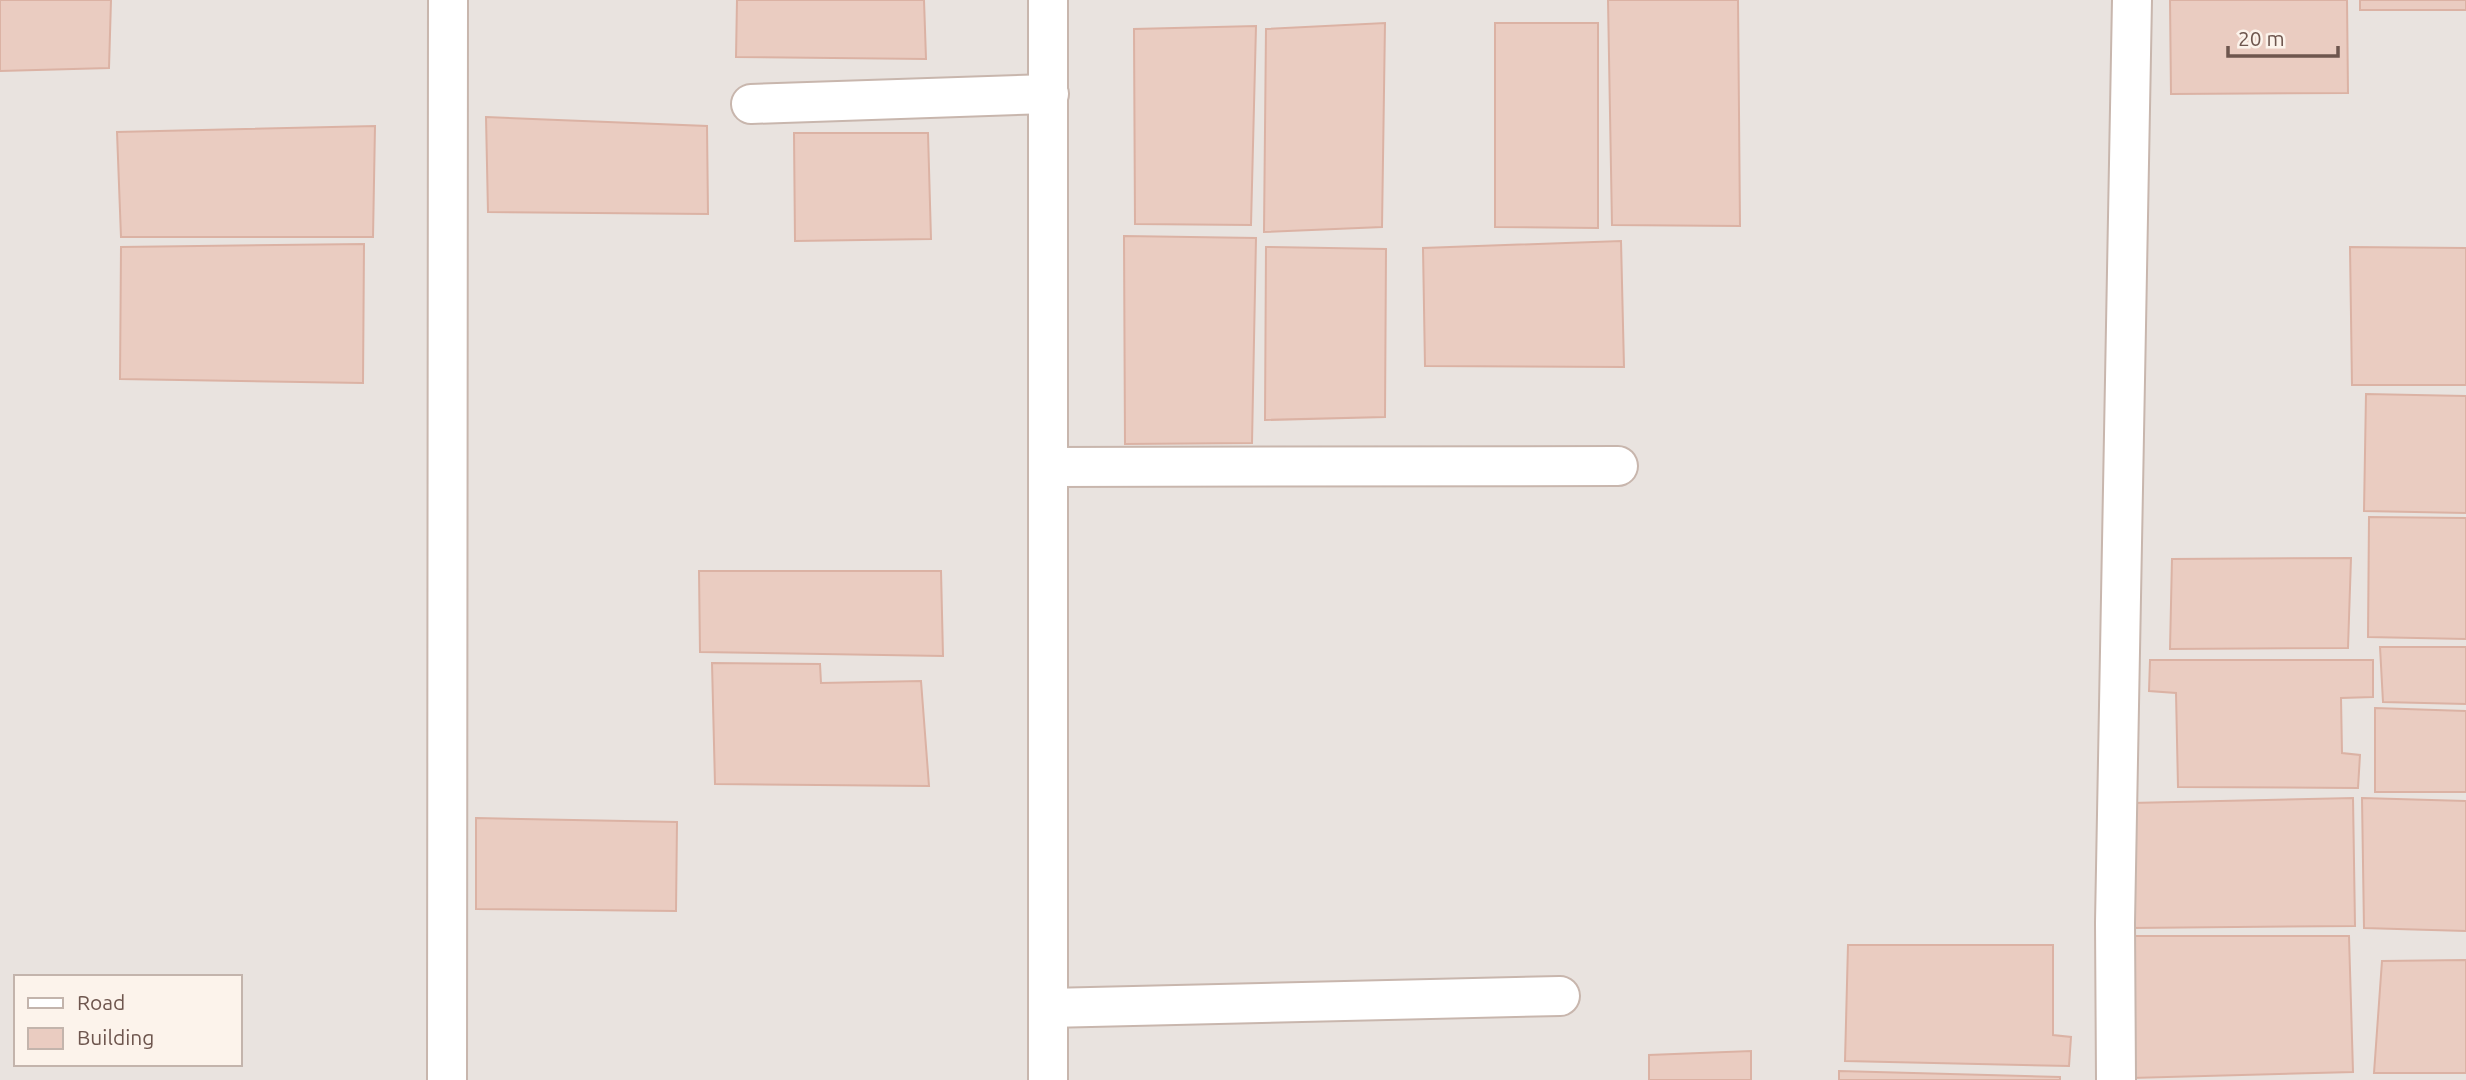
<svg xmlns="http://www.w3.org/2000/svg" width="2466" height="1080" viewBox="0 0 2466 1080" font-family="Ubuntu,sans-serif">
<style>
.industrial{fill:#e9e3df;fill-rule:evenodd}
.building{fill:#eaccc1;stroke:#dbb2a4;stroke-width:2}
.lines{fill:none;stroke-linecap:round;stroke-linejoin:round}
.minor-casing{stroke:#c8b6ad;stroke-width:42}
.minor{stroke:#fff;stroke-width:38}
</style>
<rect width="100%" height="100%" fill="#f9efe6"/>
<path class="industrial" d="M0,0h2466v1080h-2466zM16,977h224v87h-224z"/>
<g class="building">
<polygon points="0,0 111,0 109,68 0,71"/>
<polygon points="737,0 924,0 926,59 736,57"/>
<polygon points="1608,0 1738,0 1740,226 1612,225"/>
<polygon points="2170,0 2347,0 2348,93 2171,94"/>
<rect x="2360" y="0" width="106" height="10"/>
<polygon points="1385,23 1382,227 1264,232 1266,29"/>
<polygon points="1495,23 1598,23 1598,228 1495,227"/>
<polygon points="1256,26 1251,225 1135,224 1134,29"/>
<polygon points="486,117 707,126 708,214 488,212"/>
<polygon points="375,126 373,237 121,237 117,132"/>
<polygon points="794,133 928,133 931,239 795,241"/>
<polygon points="1124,236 1256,238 1252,443 1125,444"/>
<polygon points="1621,241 1624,367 1425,366 1423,248"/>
<polygon points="364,244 363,383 120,379 121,247"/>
<polygon points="1266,247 1386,249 1385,417 1265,420"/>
<polygon points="2350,247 2466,248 2466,385 2352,385"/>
<polygon points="2366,394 2466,396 2466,513 2364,511"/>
<polygon points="2369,517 2466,518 2466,639 2368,637"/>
<polygon points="2351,558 2348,648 2170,649 2172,559"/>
<polygon points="699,571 941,571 943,656 700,652"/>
<polygon points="2380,647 2466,647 2466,704 2383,702"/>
<polygon points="2150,660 2373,660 2373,697 2341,698 2342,753 2360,755 2358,788 2178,787 2176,693 2149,691"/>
<polygon points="712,663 820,664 821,683 921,681 929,786 715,784"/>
<polygon points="2375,708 2466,711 2466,792 2375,792"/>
<polygon points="2353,798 2355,926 2131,928 2131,803"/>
<polygon points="2362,798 2466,801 2466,931 2364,928"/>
<polygon points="476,818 677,822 676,911 476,909"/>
<polygon points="2131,936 2349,936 2353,1072 2131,1078"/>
<polygon points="1848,945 2053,945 2053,1035 2071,1037 2069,1066 1845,1061"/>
<polygon points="2466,960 2466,1073 2374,1073 2382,961"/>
<polygon points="1751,1051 1751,1080 1649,1080 1649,1055"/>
<polygon points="1839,1071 2060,1077 2060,1080 1839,1080"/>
</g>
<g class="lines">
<g class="minor-casing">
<g id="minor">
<polyline points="751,104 1049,94"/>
<polyline points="1050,467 1618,466"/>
<polyline points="1048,1008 1560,996"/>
<polyline points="447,1080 448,0"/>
<polyline points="1048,1080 1048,0"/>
<polyline points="2116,1080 2115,923 2132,0"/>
</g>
</g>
<use href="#minor" class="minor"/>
</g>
<rect x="14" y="975" width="228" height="91" fill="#fcf3eb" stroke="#c3b4ac" stroke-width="2"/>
<rect x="28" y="998" width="35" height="10" fill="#ffffff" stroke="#c3b4ac" stroke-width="2"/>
<text x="77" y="1010" font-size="21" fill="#6e564e">Road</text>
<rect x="28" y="1028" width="35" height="21" fill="#eaccc1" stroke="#c3b4ac" stroke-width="2"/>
<text x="77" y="1045" font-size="21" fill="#6e564e">Building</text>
<path d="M2228 46v10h110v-10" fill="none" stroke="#6e564e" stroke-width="3.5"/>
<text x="2238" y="46" font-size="21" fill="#6e564e" stroke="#fcf3eb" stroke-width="5" paint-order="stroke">20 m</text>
</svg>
